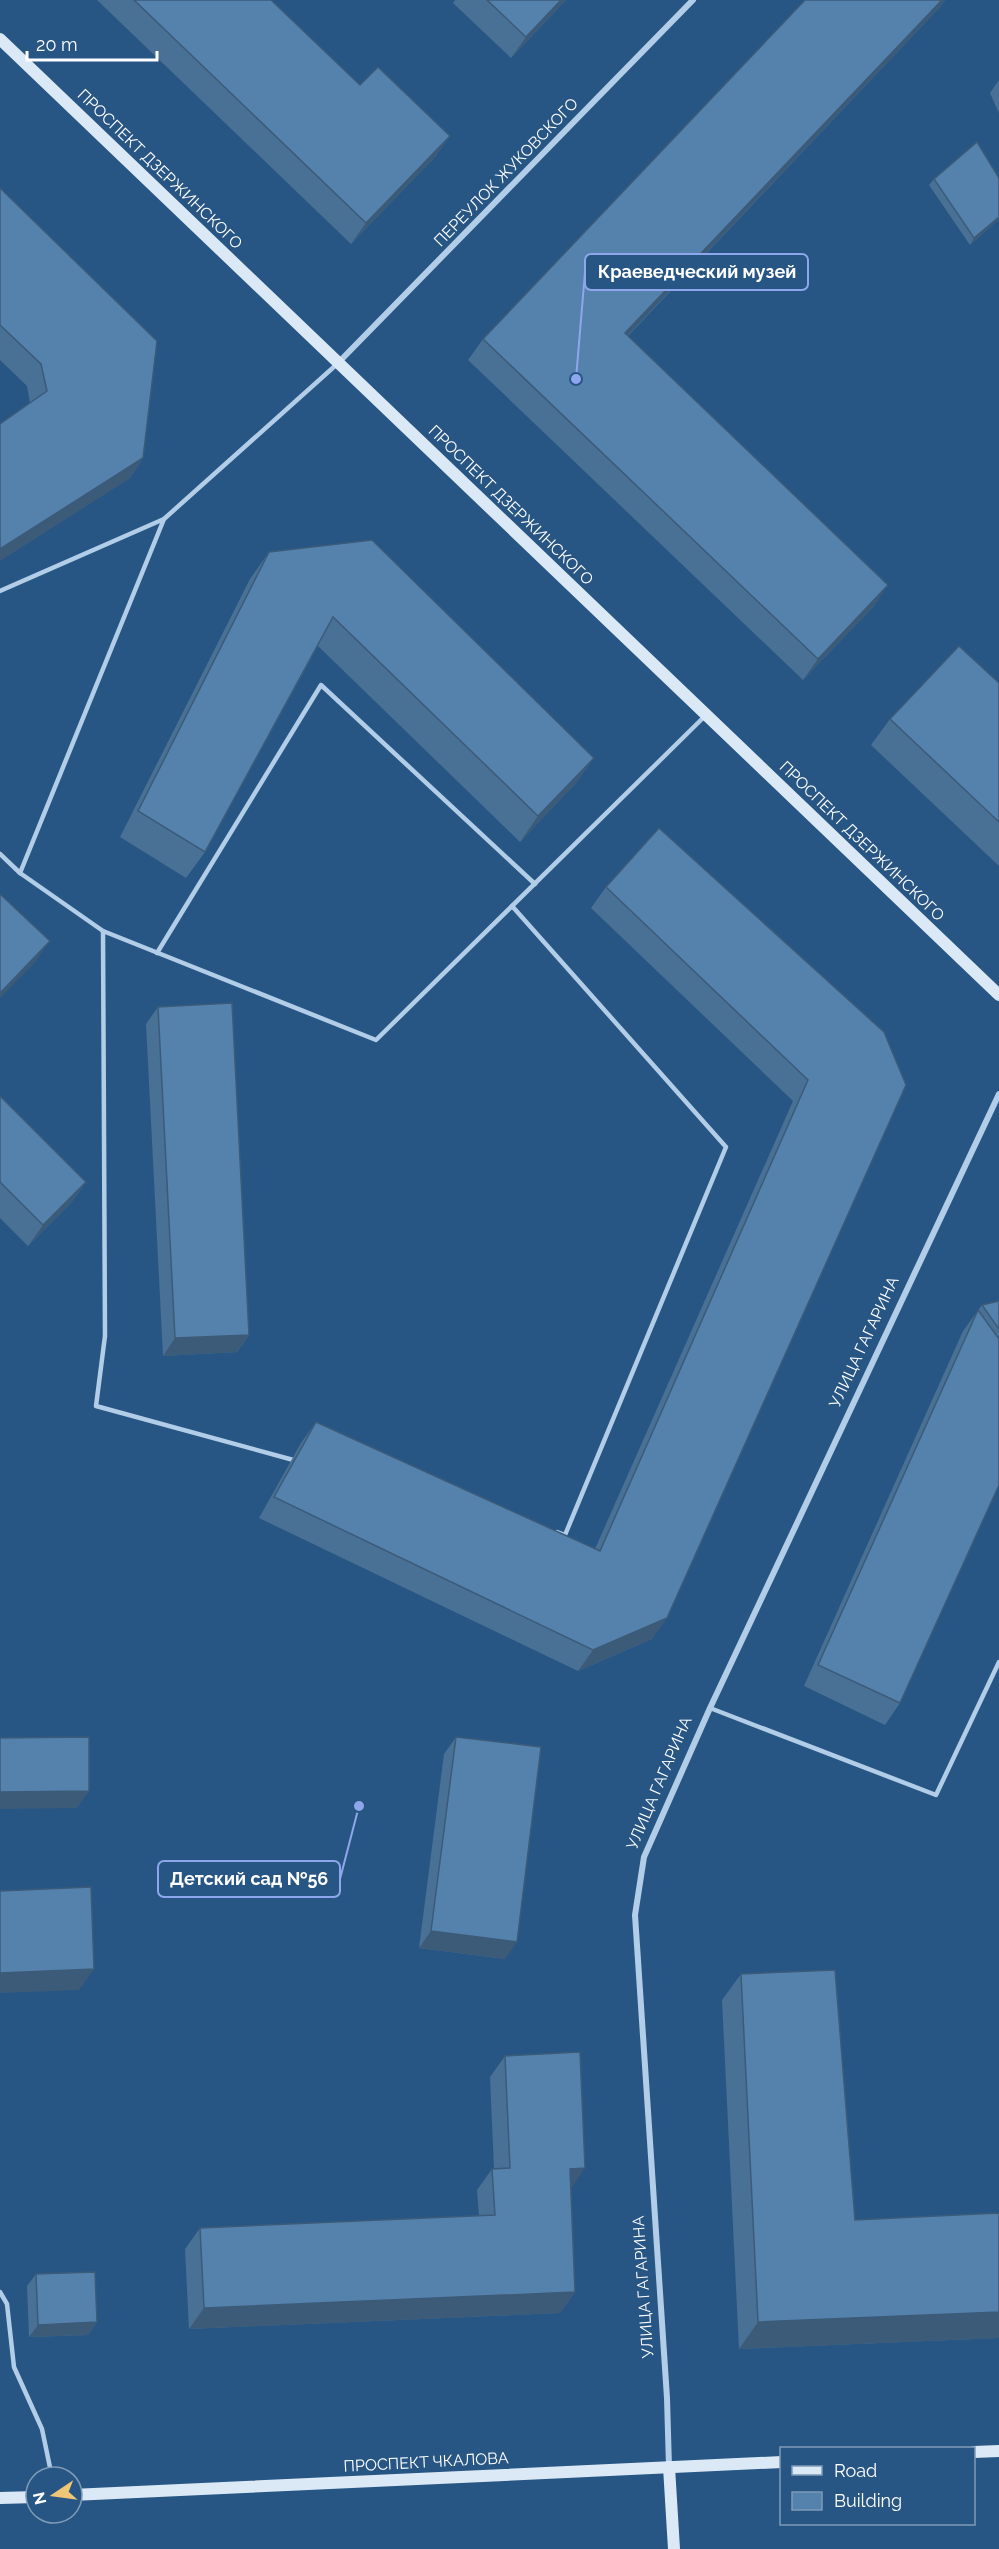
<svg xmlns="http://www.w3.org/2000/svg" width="999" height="2549" viewBox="0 0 999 2549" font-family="Raleway,sans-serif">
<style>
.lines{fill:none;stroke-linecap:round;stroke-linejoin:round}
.lane{stroke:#b2cde7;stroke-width:4.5}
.street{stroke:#b2cde7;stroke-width:6}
.secondary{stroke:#dbe9f6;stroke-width:12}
.wall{fill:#497095}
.shaded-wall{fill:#3c5b79}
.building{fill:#5582ad;stroke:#3c5b79;stroke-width:1.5}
.labels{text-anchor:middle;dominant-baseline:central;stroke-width:4.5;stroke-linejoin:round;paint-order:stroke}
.street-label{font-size:16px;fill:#fff;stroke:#285684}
.leader{fill:none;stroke:#8ea6ec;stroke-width:2}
.callout-dot{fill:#8ea6ec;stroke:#285684;stroke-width:2}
.callout{fill:#285684;stroke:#8ea6ec;stroke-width:2}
.callout-label{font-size:18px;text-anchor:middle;font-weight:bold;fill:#fff}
</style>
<rect width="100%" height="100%" fill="#285684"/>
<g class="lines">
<g class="lane">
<polyline points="0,591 164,519"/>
<polyline points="0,854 20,873"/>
<polyline points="512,906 726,1147 565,1535 557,1532"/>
<polyline points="103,931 20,873 164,519 336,365"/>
<polyline points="157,953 321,685 535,884"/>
<polyline points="297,1461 96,1406 105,1336 103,931 376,1040 706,715"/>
<polyline points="710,1708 936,1795 999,1662"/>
<polyline points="0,2292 7,2304 14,2367 42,2429 52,2477"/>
</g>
<g class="street">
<polyline points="338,363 693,0"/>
<polyline points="669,2467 667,2398 635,1915 644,1857 710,1708 999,1094"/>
</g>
<g class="secondary">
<polyline points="0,39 999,995"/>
<polyline points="974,2452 999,2451"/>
<polyline points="669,2467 674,2549"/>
<polyline points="72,2495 782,2462"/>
<polyline points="0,2498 36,2497"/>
</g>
</g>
<g class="wall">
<polygon points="97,0 271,0 360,85 450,136 435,157 351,244"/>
<polygon points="455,0 566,0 511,58 453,3"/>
<polygon points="805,0 945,0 940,7 628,336 874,606 803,680 468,360 483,339"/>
<polygon points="999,80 999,113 990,93"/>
<polygon points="999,178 999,219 970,245 929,185 934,179"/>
<polygon points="0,188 143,458 129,479 30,403 27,386 0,360"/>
<polygon points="269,552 594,758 575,784 520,842 318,646 205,852 186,878 120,837 250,579"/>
<polygon points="999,683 999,866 871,745 890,719"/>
<polygon points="606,887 906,1085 652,1639 578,1671 259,1518 301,1443 316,1422 595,1549 793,1101 591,908"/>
<polygon points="158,1007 249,1335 237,1352 163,1356 146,1024"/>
<polygon points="0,1096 86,1182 71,1203 28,1246 0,1218"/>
<polygon points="999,1301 999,1485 900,1703 885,1725 804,1686 963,1331 982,1305"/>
<polygon points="456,1737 505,1959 419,1948 444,1754"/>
<polygon points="741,1974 855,2220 999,2213 999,2338 739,2349 722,2000"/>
<polygon points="505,2056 571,2188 575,2292 560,2313 189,2329 185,2249 200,2228 479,2216 477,2190 492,2169 494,2169 490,2077"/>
<polygon points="36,2274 97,2322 88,2335 29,2337 27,2286"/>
</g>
<g class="shaded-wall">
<polygon points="561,0 566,0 511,58 526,37"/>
<polygon points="942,0 945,0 940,7 610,354 625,333"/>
<polygon points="450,136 435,157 351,244 366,223"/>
<polygon points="999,217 999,219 970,245 974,238"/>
<polygon points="143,458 129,479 0,561 0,549"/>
<polygon points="888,585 874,606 803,680 818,659"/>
<polygon points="594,758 575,784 520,842 538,816"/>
<polygon points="50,941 35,962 0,998 0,993"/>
<polygon points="86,1182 71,1203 28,1246 43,1225"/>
<polygon points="249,1335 237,1352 163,1356 175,1338"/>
<polygon points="667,1618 652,1639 578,1671 593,1650"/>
<polygon points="89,1791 77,1808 0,1809 0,1792"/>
<polygon points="431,1931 517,1942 505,1959 419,1948"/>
<polygon points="94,1969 79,1990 0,1993 0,1973"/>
<polygon points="585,2168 570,2190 570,2169"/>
<polygon points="575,2292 560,2313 189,2329 204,2308"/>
<polygon points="999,2312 999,2338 739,2349 758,2322"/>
<polygon points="97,2322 88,2335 29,2337 38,2325"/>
</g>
<g class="building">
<polygon points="134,0 271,0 360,85 378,67 450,136 366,223"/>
<polygon points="487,0 561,0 526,37"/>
<polygon points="805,0 942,0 625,333 888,585 818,659 483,339"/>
<polygon points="977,142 999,178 999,217 974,238 934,179"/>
<polygon points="0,188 157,341 143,458 0,549 0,424 47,391 41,364 0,325"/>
<polygon points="372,540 594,758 538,816 333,617 205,852 138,811 269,552"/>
<polygon points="959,646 999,683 999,822 890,719"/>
<polygon points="659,828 884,1032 906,1085 667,1618 593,1650 274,1497 316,1422 600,1551 808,1080 606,887"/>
<polygon points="0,894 50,941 0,993"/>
<polygon points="232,1003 249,1335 175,1338 158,1007"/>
<polygon points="0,1096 86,1182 43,1225 0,1182"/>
<polygon points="999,1301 999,1329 982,1305"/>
<polygon points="978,1310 999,1339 999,1485 900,1703 818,1665"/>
<polygon points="89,1737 89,1791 0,1792 0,1738"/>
<polygon points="456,1737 541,1747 517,1942 431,1931"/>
<polygon points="91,1887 94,1969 0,1973 0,1891"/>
<polygon points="835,1970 855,2220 999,2213 999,2312 758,2322 741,1974"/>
<polygon points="580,2052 585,2168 570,2169 575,2292 204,2308 200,2228 495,2215 492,2169 510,2168 505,2056"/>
<polygon points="95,2272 97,2322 38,2325 36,2274"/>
</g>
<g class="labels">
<g class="street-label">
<text transform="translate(160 169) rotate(44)">ПРОСПЕКТ ДЗЕРЖИНСКОГО</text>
<text transform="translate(506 172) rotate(-46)">ПЕРЕУЛОК ЖУКОВСКОГО</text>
<text transform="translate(511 505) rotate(44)">ПРОСПЕКТ ДЗЕРЖИНСКОГО</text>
<text transform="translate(862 841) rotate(44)">ПРОСПЕКТ ДЗЕРЖИНСКОГО</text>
<text transform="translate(864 1342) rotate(-65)">УЛИЦА ГАГАРИНА</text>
<text transform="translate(659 1783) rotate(-67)">УЛИЦА ГАГАРИНА</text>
<text transform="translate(643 2287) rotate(-94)">УЛИЦА ГАГАРИНА</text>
<text transform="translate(426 2462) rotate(-3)">ПРОСПЕКТ ЧКАЛОВА</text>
</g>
</g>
<path class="leader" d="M576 379L585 272M359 1806L340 1879"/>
<g class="callout-dot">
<circle cx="576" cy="379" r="6"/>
<circle cx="359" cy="1806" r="6"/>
</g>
<g class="callout">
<rect x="585" y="254" width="223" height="36" rx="6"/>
<rect x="158" y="1861" width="182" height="36" rx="6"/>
</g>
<g class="callout-label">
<text x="697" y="278">Краеведческий музей</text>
<text x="249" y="1885">Детский сад №56</text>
</g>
<rect x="780" y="2447" width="195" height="78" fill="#285684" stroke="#7e9ab5" stroke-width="1.5"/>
<rect x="792" y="2466" width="30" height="9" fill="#dbe9f6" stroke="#7e9ab5" stroke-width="1.5"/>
<text x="834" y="2477" font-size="18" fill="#ffffff">Road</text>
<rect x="792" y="2492" width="30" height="18" fill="#5582ad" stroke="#7e9ab5" stroke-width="1.5"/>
<text x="834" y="2507" font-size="18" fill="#ffffff">Building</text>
<g transform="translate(54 2495) rotate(257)"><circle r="28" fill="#285684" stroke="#7e9ab5" stroke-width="1.5"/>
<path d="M0-4.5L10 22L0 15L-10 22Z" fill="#efc578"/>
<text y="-9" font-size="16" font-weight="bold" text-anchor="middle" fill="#ffffff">N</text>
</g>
<path d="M27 51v9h130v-9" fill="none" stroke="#ffffff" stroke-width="3"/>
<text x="36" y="51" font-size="18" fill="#ffffff" stroke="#285684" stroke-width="4.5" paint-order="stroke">20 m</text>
</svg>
